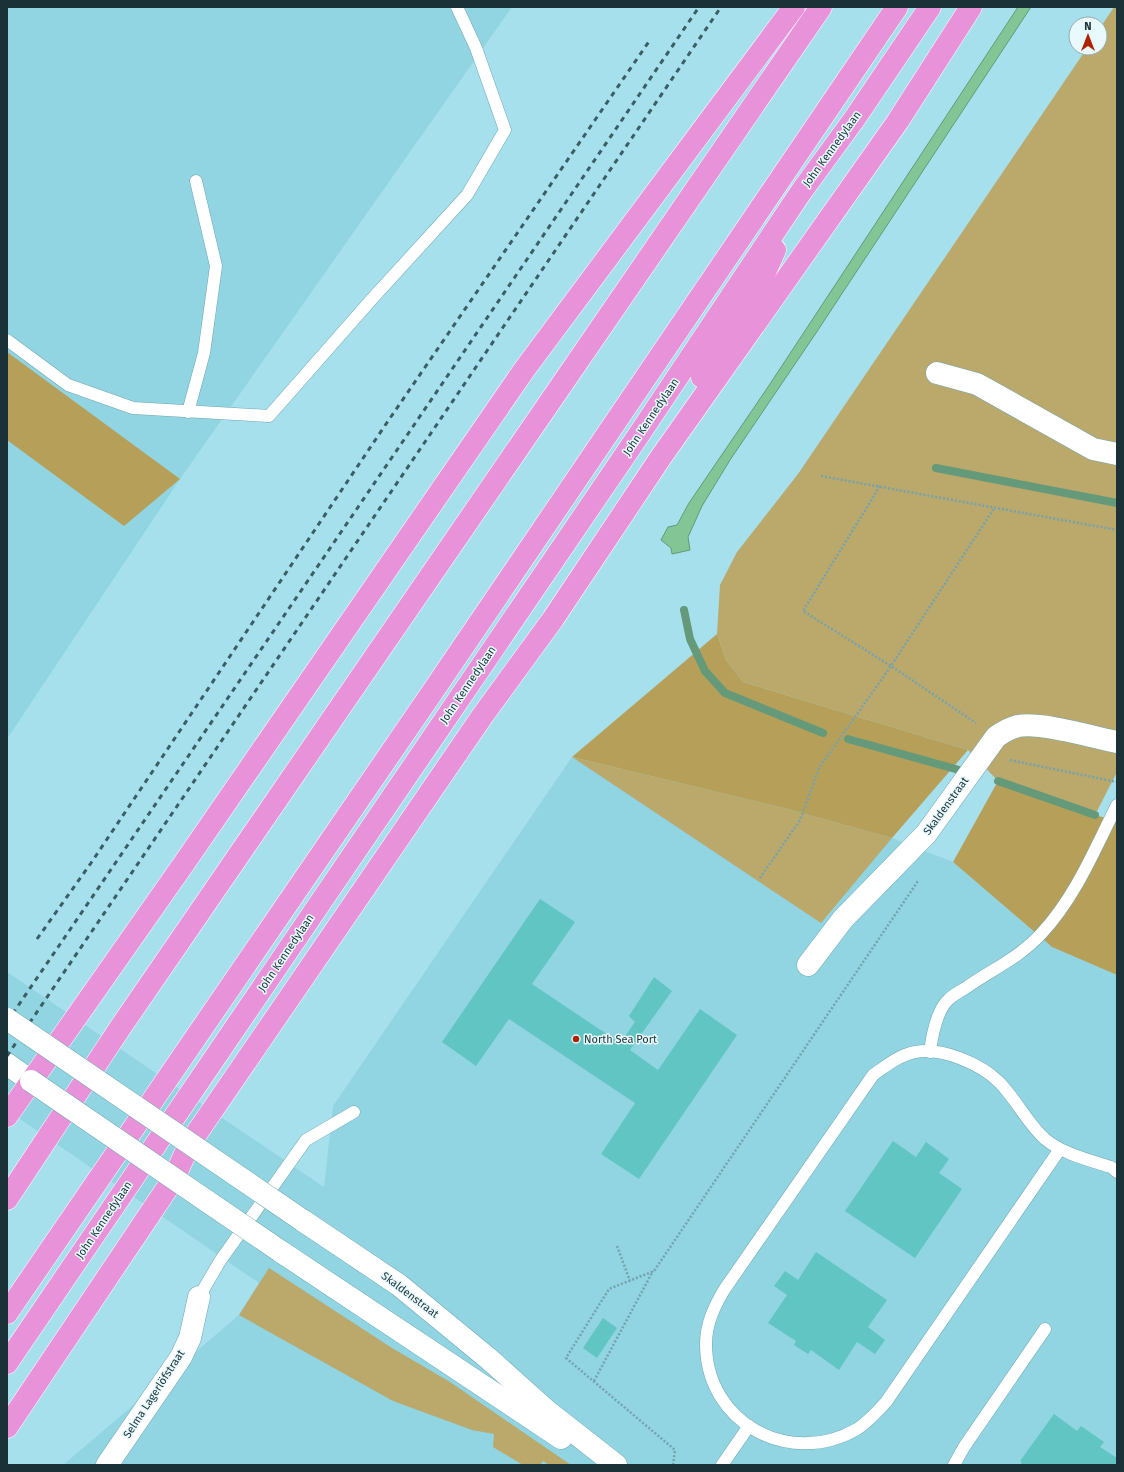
<svg xmlns="http://www.w3.org/2000/svg" width="1124" height="1472" viewBox="0 0 1124 1472" font-family="'Fira Sans',sans-serif">
<style>
.built{fill:#91d4e2}
.green{fill:#bba86b}
.forest{fill:#b6a059}
.water{fill:#84c596;stroke:#64997a}
.lines{fill:none;stroke-linecap:round;stroke-linejoin:round}
.stream{stroke:#64997a;stroke-width:8}
.building{fill:#61c6c3}
.lane-casing{stroke:#6ea7b3;stroke-width:13}
.street-casing{stroke:#6ea7b3;stroke-width:23}
.highway-casing{stroke:#fff;stroke-width:23}
.path{stroke:#75a3ad;stroke-width:2.5;stroke-dasharray:2 2;stroke-linecap:butt}
.lane{stroke:#fff;stroke-width:12}
.street{stroke:#fff;stroke-width:22}
.highway{stroke:#e792d9;stroke-width:22}
.rail{stroke:#3d5d64;stroke-width:3;stroke-dasharray:5 5;stroke-linecap:butt}
.street-bridge-casing{stroke:#6ea7b3;stroke-width:23;stroke-linecap:butt}
.street-bridge{stroke:#fff;stroke-width:22}
.poi-dot{fill:#ae2101;stroke:#e9fafd;stroke-width:1.5}
.labels{text-anchor:middle;dominant-baseline:central;stroke-width:3;stroke-linejoin:round;paint-order:stroke}
.street-label{font-size:11px;fill:#1a3237;stroke:#e9fafd}
.poi-label{font-size:11px;fill:#1a3237;stroke:#e9fafd;text-anchor:start}
</style>
<rect width="100%" height="100%" fill="#a7e0ed"/>
<g class="built">
<polygon points="7,7 512,7 180,479 7,739"/>
<polygon points="572,757 780,807 892,838 953,862 1052,947 1117,975 1117,1465 63,1465 239,1315 259,1283 7,1110 7,972 324,1187 333,1106"/>
</g>
<g class="green">
<polygon points="1114,7 1117,7 1117,772 1095,815 998,781 968,750 743,682 726,660 717,634 720,585 737,552 798,474 1087,48 1100,48 1100,28"/>
<polygon points="572,757 780,807 892,838 821,923"/>
<polygon points="269,1268 392,1348 450,1382 571,1465 549,1465 543,1461 540,1465 523,1465 493,1447 494,1434 472,1430 393,1401 239,1315"/>
</g>
<g class="forest">
<polygon points="7,352 180,479 124,526 7,440"/>
<polygon points="717,634 726,660 743,682 968,750 892,838 780,807 572,757"/>
<polygon points="998,781 1095,815 1117,821 1117,975 1052,947 953,862"/>
</g>
<polygon class="water" points="1018,7 1031,7 816,333 730,460 702,506 688,537 690,550 672,554 671,548 661,540 668,527 677,525 689,503 768,387"/>
<g class="lines">
<g class="stream">
<polyline points="936,468 1117,503"/>
<polyline points="684,610 690,639 705,671 725,693 823,733"/>
<polyline points="848,739 959,770"/>
<polyline points="998,781 1095,815"/>
</g>
</g>
<g class="building">
<polygon points="540,899 575,922 532,984 620,1043 635,1022 629,1016 654,977 672,991 630,1050 658,1070 700,1009 737,1035 639,1179 601,1154 635,1103 509,1019 476,1066 442,1042"/>
<polygon points="893,1141 916,1157 926,1142 949,1159 939,1173 962,1189 915,1258 845,1211"/>
<polygon points="816,1252 887,1300 868,1327 885,1340 875,1354 857,1342 839,1370 811,1350 808,1354 794,1345 796,1341 768,1323 787,1295 774,1286 785,1271 798,1280"/>
<polygon points="603,1318 617,1328 597,1358 583,1348"/>
<polygon points="1054,1414 1077,1431 1081,1426 1104,1442 1100,1447 1117,1458 1117,1465 1020,1465 1022,1462 1020,1461"/>
</g>
<g class="lines">
<g class="lane-casing">
<g id="lane">
<polyline points="7,340 68,385 133,408 269,416 371,300 467,195 505,130 476,48 457,7"/>
<polyline points="188,412 204,353 216,266 196,181"/>
<path d="M930,1052c2,-16 6,-39 17,-51 5,-6 14,-10 20,-14 26,-18 53,-30 74,-53 34,-36 54,-85 76,-129"/>
<path d="M1060,1149l-174,253c-9,10 -18,20 -29,27 -67,39 -151,-6 -151,-85 0,-20 8,-37 18,-54l149,-215c13,-9 26,-20 42,-23 27,-5 66,12 84,30 17,17 28,41 46,57 18,15 44,21 66,28l6,5"/>
<polyline points="199,1297 220,1261 306,1140 354,1112"/>
<polyline points="722,1465 749,1426"/>
<polyline points="954,1465 964,1447 1045,1329"/>
</g>
</g>
<g class="street-casing">
<g id="street">
<polyline points="937,373 977,384 1093,449 1117,454"/>
<path d="M808,965l35,-46 83,-85 70,-97c7,-5 14,-9 22,-11 24,-4 74,11 99,16"/>
<polyline points="7,1064 31,1081"/>
<polyline points="302,1220 399,1285 489,1359 547,1411 616,1465"/>
<polyline points="280,1251 561,1438"/>
<polyline points="107,1465 181,1357 190,1338 199,1297"/>
</g>
</g>
<g class="highway-casing">
<g id="highway">
<polyline points="702,377 761,281 775,250"/>
<polyline points="7,1116 185,862 524,370 794,7"/>
<polyline points="7,1199 120,1028 821,7"/>
<polyline points="7,1313 431,694 897,7"/>
<polyline points="7,1363 636,439 801,192 855,118 930,7"/>
<polyline points="7,1427 174,1178 190,1143 483,715 553,619 661,457 898,121 971,7"/>
</g>
</g>
<g class="path">
<polyline points="821,476 1117,530"/>
<polyline points="880,486 803,611 891,666 995,507"/>
<polyline points="1010,760 1117,782"/>
<polyline points="760,878 800,820 819,768 891,666 976,723"/>
<polyline points="617,1246 630,1281"/>
<polyline points="594,1381 653,1271"/>
<polyline points="673,1465 675,1450 566,1358 609,1289 654,1271 918,881"/>
</g>
<use href="#lane" class="lane"/>
<use href="#street" class="street"/>
<use href="#highway" class="highway"/>
<g class="rail">
<polyline points="37,939 91,863 386,424 650,40"/>
<polyline points="7,1022 699,7"/>
<polyline points="7,1056 721,7"/>
</g>
<g class="street-bridge-casing">
<g id="street-bridge">
<polyline points="7,1019 302,1220"/>
<polyline points="31,1081 280,1251"/>
</g>
</g>
<use href="#street-bridge" class="street-bridge"/>
</g>
<circle class="poi-dot" cx="576" cy="1039" r="4"/>
<g class="labels">
<g class="street-label">
<text transform="translate(832 149) rotate(-54)">John Kennedylaan</text>
<text transform="translate(651 417) rotate(-56)">John Kennedylaan</text>
<text transform="translate(468 685) rotate(-56)">John Kennedylaan</text>
<text transform="translate(946 806) rotate(-54)">Skaldenstraat</text>
<text transform="translate(286 953) rotate(-56)">John Kennedylaan</text>
<text transform="translate(104 1220) rotate(-56)">John Kennedylaan</text>
<text transform="translate(410 1295) rotate(37)">Skaldenstraat</text>
<text transform="translate(154 1394) rotate(-57)">Selma Lagerlöfstraat</text>
</g>
<g class="poi-label">
<text x="584" y="1039">North Sea Port</text>
</g>
</g>
<rect width="1124" height="1472" fill="none" stroke="#1a3237" stroke-width="16"/>
<g transform="translate(1088 36)"><circle r="19" fill="#e9fafd" stroke="#96aaae"/>
<path d="M0-3L7 15L0 10L-7 15Z" fill="#ae2101"/>
<text y="-6" font-size="11" font-weight="bold" text-anchor="middle" fill="#1a3237">N</text>
</g>
</svg>
